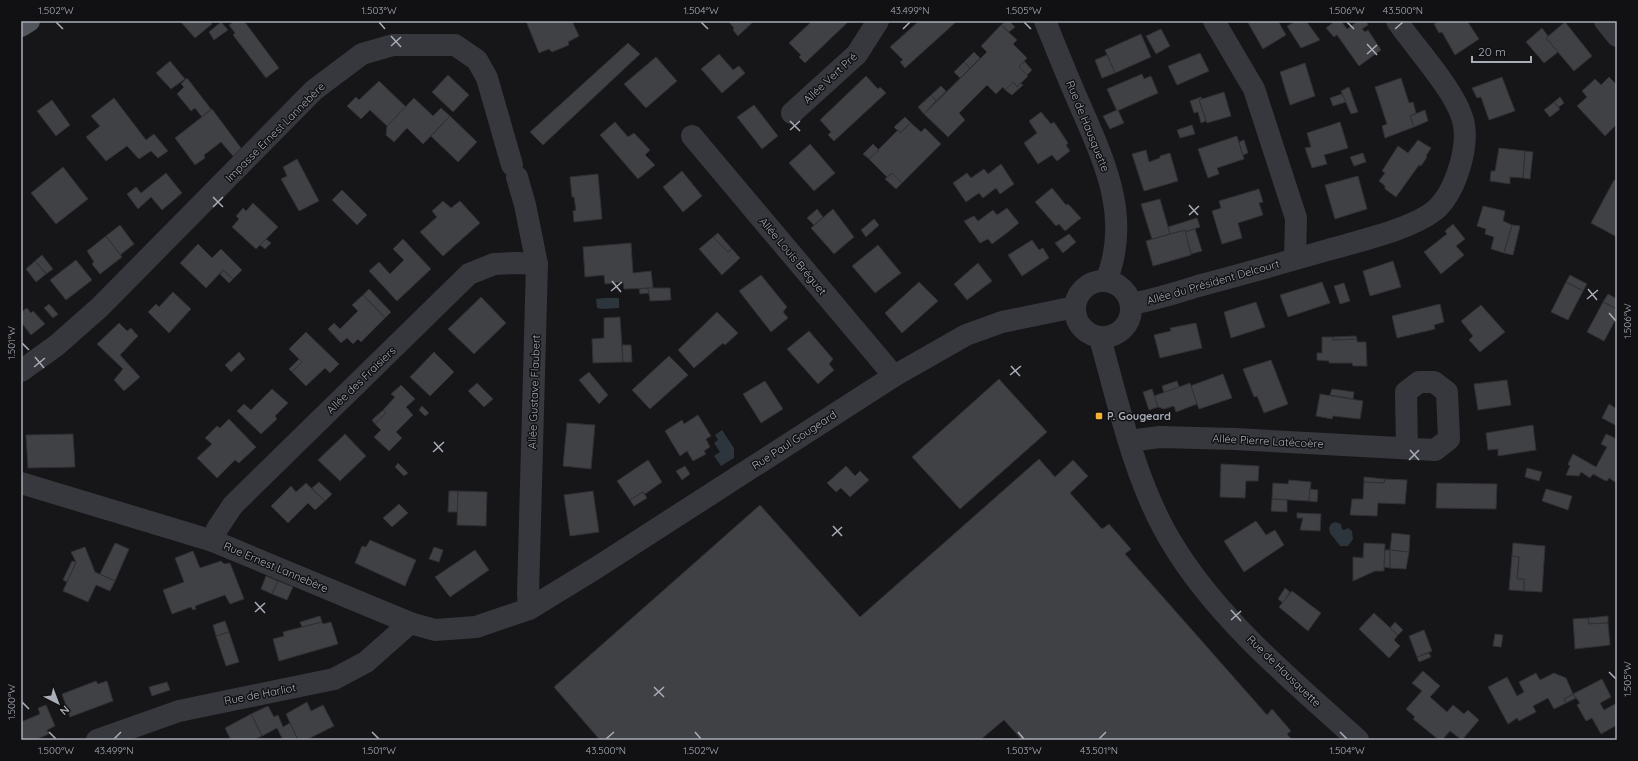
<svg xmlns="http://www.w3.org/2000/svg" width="1638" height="761" viewBox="0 0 1638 761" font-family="Quicksand,sans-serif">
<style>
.water{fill:#2c353c}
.building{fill:#404145;stroke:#303034}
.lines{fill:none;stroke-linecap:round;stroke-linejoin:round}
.minor{stroke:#37383d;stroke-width:22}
.major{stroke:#53555c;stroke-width:22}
.ticks{fill:none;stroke:#a8adb8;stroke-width:1.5}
.poi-dot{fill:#f2b134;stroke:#111113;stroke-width:1.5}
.labels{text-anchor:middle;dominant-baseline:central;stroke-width:3;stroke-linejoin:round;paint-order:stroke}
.street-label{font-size:11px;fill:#a8adb8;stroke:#111113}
.poi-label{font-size:11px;font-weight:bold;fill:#a8adb8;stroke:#111113;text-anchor:start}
.neatline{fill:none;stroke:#a8adb8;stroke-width:1.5}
.ticks-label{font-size:10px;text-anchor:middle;fill:#a8adb8}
</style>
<rect width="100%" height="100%" fill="#161618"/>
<g class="water">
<polygon points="604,298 619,298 619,308 602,309 597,308 596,299"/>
<polygon points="722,430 734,448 734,458 721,466 714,456 720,452 714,443 718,440 715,435"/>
<polygon points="1335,522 1341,524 1342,529 1344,530 1348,528 1352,531 1353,539 1348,546 1340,546 1330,533 1329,528 1331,524"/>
</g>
<g class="building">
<polygon points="180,21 210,21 212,24 195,38"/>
<polygon points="235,21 244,21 279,68 266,78 233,35 235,33 229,25"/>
<polygon points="526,21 572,21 579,36 568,42 569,45 552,52 549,49 539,53"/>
<polygon points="728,21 754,21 738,36 733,30 734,28"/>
<polygon points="812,21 849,21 805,63 799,57 801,55 789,43"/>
<polygon points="919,21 957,21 905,68 900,62 903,60 890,47"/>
<polygon points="1006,21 1009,21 1015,27 1009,32 1001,25"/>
<polygon points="1247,21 1278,21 1286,35 1263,49"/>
<polygon points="1296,21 1306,21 1320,40 1301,48 1287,26"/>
<polygon points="1335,21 1341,21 1347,29 1358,21 1366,21 1368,25 1362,29 1365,32 1368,30 1381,50 1359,66 1337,35 1334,37 1326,28"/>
<polygon points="1439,21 1467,21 1479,39 1455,55 1442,32 1439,33 1434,24"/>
<polygon points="221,22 228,30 214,40 209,32"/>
<polygon points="1565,22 1592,56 1574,71 1546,38"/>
<polygon points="1001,25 1017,40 1013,44 1027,58 1019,67 1028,76 1017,87 1013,82 1005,90 1003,87 996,94 987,85 959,113 965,120 948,137 924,114 987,52 981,46"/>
<polygon points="1542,28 1548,36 1546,38 1558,52 1544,63 1526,42"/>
<polygon points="1161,29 1170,46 1156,54 1146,36"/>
<polygon points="1141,34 1151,57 1115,73 1105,50"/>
<polygon points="628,43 640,54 543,145 530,132"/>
<polygon points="974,52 980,58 970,68 964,62"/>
<polygon points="1200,53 1209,71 1177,85 1168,66"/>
<polygon points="719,54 733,70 739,66 745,73 722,93 701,69"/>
<polygon points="1107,55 1115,73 1102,78 1095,60"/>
<polygon points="656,57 677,81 646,108 624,84"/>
<polygon points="170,61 185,79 171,89 156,73"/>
<polygon points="1024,61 1032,70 1027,75 1019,67"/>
<polygon points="964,62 970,68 960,78 954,72"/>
<polygon points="1305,63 1315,96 1290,105 1280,72"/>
<polygon points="1142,74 1144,79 1151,76 1158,93 1117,111 1107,89"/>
<polygon points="448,75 469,95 453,112 432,92"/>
<polygon points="866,76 878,89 880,87 886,93 834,141 828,135 831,132 820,120"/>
<polygon points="1502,77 1515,111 1489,120 1481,97 1477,98 1472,88"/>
<polygon points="1609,77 1617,85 1617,124 1605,136 1577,106 1587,97 1582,91 1595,79 1601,85"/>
<polygon points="187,78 211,109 202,117 195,108 191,111 177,94 184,87 181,84"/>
<polygon points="1401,78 1409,103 1413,102 1416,113 1410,116 1414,127 1385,138 1382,126 1387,124 1375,87"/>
<polygon points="379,81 406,107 387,126 370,110 361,119 347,106 356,97 359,100"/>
<polygon points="1013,82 1017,87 1020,83 1023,85 1012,95 1005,90"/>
<polygon points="941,86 946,91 936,101 931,95"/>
<polygon points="1349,87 1358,112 1351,114 1341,91"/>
<polygon points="1224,92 1231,116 1207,123 1199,100"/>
<polygon points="1342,94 1346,102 1333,106 1330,98"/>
<polygon points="931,95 936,101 924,114 918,107"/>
<polygon points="1201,97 1202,99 1199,100 1206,121 1201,123 1198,112 1194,113 1190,101"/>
<polygon points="1560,97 1564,103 1559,107 1554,102"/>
<polygon points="114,98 146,140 154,134 168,151 158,158 151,151 139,159 127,146 106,161 86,137 100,126 91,116"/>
<polygon points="414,98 433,116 441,108 450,116 423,144 407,128 394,142 386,135 387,126"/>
<polygon points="52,100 70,125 56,136 37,111"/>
<polygon points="1554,102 1560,109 1550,117 1544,110"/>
<polygon points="754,105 778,136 762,149 737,117"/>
<polygon points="212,109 241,148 233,156 221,142 204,155 205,158 195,165 175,138"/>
<polygon points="1117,110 1118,110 1124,123 1110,129 1103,116"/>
<polygon points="1425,110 1428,121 1414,127 1410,116"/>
<polygon points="1041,112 1051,124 1054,122 1068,143 1066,145 1070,151 1057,161 1052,155 1038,164 1024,143 1037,133 1029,121"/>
<polygon points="450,116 477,142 458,162 431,136"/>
<polygon points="905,117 911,123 900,133 894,127"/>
<polygon points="615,122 628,137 634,133 650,150 645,155 655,165 638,179 600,135"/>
<polygon points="1340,122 1348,148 1324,155 1327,164 1312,168 1305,148 1311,147 1307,133"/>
<polygon points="911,123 921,132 925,128 941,144 902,183 892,173 887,177 869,159 898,130 900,133"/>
<polygon points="1192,125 1195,134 1180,138 1177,130"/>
<polygon points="1237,136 1244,159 1217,168 1219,174 1208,178 1198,149"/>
<polygon points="1244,140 1248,153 1243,155 1239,142"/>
<polygon points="1418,140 1431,148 1426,156 1427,157 1421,166 1419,165 1396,197 1385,189 1385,186 1379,181 1385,173 1382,171 1398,146 1408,153"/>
<polygon points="810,144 835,173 814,191 789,163"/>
<polygon points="873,144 879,150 869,159 863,154"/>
<polygon points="1499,148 1525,151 1523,178 1510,177 1510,184 1490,181 1491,171 1495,171"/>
<polygon points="1146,150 1149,162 1160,158 1160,156 1170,153 1178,181 1144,191 1132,154"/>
<polygon points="1525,151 1533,152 1530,179 1523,178"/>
<polygon points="1363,153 1366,162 1354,166 1350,157"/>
<polygon points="297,159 319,201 299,211 281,179 287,176 283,167"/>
<polygon points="1001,164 1014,184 1000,194 996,188 983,198 979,193 966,202 953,183 967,173 971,178 984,169 988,174"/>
<polygon points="63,167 88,199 56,224 31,193"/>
<polygon points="682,171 702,196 683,212 663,187"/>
<polygon points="166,173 182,193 162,210 151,197 138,209 127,194 136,187 141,193"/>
<polygon points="892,173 902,183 896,189 885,179"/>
<polygon points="598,174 602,219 574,222 573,211 576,210 574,197 572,197 570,177"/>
<polygon points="1358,176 1367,209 1335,219 1325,185"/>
<polygon points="1614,180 1617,181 1617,237 1591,223"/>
<polygon points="1052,188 1066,205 1068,204 1081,218 1065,231 1059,224 1056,226 1035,202"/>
<polygon points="1259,189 1263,202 1259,203 1263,215 1238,223 1242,238 1222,244 1212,211 1221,208 1219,201"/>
<polygon points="342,190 367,215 357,225 332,200"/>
<polygon points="1160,199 1170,234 1152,239 1141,204"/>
<polygon points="443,201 451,208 460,201 480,223 443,256 420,232 437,217 432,211"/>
<polygon points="253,203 278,227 256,249 232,227 239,219 236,216 243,208 246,211"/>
<polygon points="1483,206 1505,211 1503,221 1512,225 1504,253 1491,249 1494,237 1485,234 1486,229 1477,226"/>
<polygon points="1007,208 1019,223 1008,232 992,244 988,239 980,243 964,221 974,216 978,221 993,210 997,215"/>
<polygon points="817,209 823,217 814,225 807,218"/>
<polygon points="833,209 854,237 834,254 811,228"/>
<polygon points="1197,218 1200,227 1185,232 1185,230 1170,234 1168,227"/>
<polygon points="874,219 879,225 866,237 861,230"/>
<polygon points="1453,224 1465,239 1456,246 1464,255 1441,274 1424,252 1447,234 1445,231"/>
<polygon points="120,225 134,244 120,255 106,236"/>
<polygon points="1512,225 1520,226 1513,255 1504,253"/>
<polygon points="1195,229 1202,251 1191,254 1185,232"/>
<polygon points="1185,230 1191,255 1153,266 1146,241"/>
<polygon points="718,233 732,249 728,252 713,237"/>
<polygon points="1069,234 1076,242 1063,253 1055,243"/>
<polygon points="106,236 122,257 100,274 92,264 94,262 87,251"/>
<polygon points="713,237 728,252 732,249 740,258 722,275 699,249"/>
<polygon points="266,239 271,243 265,249 260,245"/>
<polygon points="403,239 431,269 397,301 369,271 379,262 390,274 404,260 393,249"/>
<polygon points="1032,240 1039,250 1043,248 1049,258 1022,276 1008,255"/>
<polygon points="631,243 633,273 651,271 653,288 624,289 623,282 605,284 604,275 585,277 583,247"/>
<polygon points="198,244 212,258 221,249 242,270 233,279 223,270 206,288 180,263"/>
<polygon points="878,245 901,273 875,293 852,266"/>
<polygon points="42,255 53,269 46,274 35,261"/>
<polygon points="76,260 92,280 66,300 50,280"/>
<polygon points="35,261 46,274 36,282 26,269"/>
<polygon points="1393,261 1401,287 1370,296 1363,271"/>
<polygon points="978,263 992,281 967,300 954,284"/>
<polygon points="223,270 233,279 229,283 220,274"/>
<polygon points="761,275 787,307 783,312 788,318 771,332 739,291"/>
<polygon points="1570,275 1587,284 1583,291 1566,282"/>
<polygon points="919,282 938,301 902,333 885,313"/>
<polygon points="1322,282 1330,303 1288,317 1280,295"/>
<polygon points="1566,282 1583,291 1568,320 1551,312"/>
<polygon points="1344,283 1350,301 1340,304 1334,286"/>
<polygon points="648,288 649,293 640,294 639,289"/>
<polygon points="648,288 670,288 671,300 650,301"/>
<polygon points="369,289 391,312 385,318 363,295"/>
<polygon points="173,292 191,309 169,333 148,312 156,304 159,307"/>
<polygon points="1608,294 1617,299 1617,309 1603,302"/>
<polygon points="363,295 385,318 361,342 358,339 353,344 347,338 341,343 328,329 334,323 340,329 358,311 352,305"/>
<polygon points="481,297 506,323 474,354 448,329"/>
<polygon points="1256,302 1265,327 1231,338 1224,312"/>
<polygon points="1603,302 1617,309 1617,317 1604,341 1587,332"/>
<polygon points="49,304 58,314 53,318 44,308"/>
<polygon points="1440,304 1444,322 1434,325 1435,329 1397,338 1392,316"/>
<polygon points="1481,305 1505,332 1480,352 1469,340 1473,336 1461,321"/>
<polygon points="27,308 31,313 33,311 45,324 31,335 21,322 21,312"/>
<polygon points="717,312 738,333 725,345 723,343 694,368 678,350"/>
<polygon points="620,317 623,362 593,363 592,339 604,338 604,318"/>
<polygon points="119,323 127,331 131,328 138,336 120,355 140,377 124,391 114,380 123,369 97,344"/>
<polygon points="1196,323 1202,348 1160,358 1154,335 1171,331 1170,328"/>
<polygon points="809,331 833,359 829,364 834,370 818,384 787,349"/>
<polygon points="306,332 339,364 330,373 325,368 306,386 292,372 302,362 289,349"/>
<polygon points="1356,336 1357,339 1333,340 1333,337"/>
<polygon points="1322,337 1333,337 1333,340 1357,339 1357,342 1366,342 1367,366 1353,366 1352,363 1329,363 1329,361 1317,360 1317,353 1322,353"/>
<polygon points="622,345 631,345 632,362 623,362"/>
<polygon points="239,352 245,359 231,372 225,365"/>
<polygon points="434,352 454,372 430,396 410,377"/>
<polygon points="669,356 688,375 650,409 632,390"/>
<polygon points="299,359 302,362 292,372 289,369"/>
<polygon points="1271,360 1288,404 1264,413 1257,396 1254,397 1243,369"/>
<polygon points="589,372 608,395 599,404 579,380"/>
<polygon points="1223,374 1232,398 1199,409 1190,386"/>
<polygon points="999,379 1047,432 960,509 912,457"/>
<polygon points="1507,380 1511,405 1478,410 1474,384"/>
<polygon points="765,381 783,409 761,423 743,394"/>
<polygon points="1177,381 1179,387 1164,393 1162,386"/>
<polygon points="477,383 493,399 484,407 468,391"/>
<polygon points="1190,383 1197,404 1176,412 1174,406 1164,409 1158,407 1154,396"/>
<polygon points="401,385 415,399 406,407 413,415 396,432 402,438 389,451 374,437 381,430 375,424 386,413 383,410 395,397 391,394"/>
<polygon points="272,389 288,403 275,416 277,419 261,434 237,411 244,404 251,410"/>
<polygon points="1152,389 1158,407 1149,410 1143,392"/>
<polygon points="1332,389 1354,392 1353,399 1330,395"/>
<polygon points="1320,394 1363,401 1360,419 1333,416 1332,419 1316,416"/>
<polygon points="1609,404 1617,409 1617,426 1602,418"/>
<polygon points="422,406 429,413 425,416 419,410"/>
<polygon points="383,410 386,413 375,424 372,420"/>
<polygon points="698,415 711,436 706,439 710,447 704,451 706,454 693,461 687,451 680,456 665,431 682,420 684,424"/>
<polygon points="229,419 256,447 239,463 235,460 217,478 197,458 212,444 205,438 217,426 220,428"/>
<polygon points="567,423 595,425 591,469 563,466"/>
<polygon points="1533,425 1536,450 1498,456 1498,449 1488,450 1486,433"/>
<polygon points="73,434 75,467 28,468 26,435"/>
<polygon points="345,434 366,456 340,481 318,460"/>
<polygon points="1606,434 1617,439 1617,479 1615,482 1609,478 1607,481 1604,480 1593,474 1590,478 1581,472 1579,476 1566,475 1570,466 1568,464 1573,454 1596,467 1607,447 1601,444"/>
<polygon points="1039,459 1055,477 1073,460 1088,476 1070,493 1102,529 1109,524 1131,549 1125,554 1267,715 1272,709 1291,731 1287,734 1292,740 1022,740 1004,720 980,740 600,740 554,687 760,505 860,617"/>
<polygon points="648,460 662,482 645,494 643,492 630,500 617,481"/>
<polygon points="398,463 408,473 404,476 395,467"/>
<polygon points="1221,464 1259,466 1258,481 1246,481 1245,498 1220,497"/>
<polygon points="685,466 690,474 682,480 676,471"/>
<polygon points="846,466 855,476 860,471 869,480 850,497 841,488 836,492 827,483"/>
<polygon points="1527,468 1542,472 1539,481 1525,477"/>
<polygon points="1364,477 1385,479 1384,483 1364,482"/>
<polygon points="1385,479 1407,480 1405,504 1378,503 1377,516 1350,515 1352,499 1363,499 1364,482 1384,483"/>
<polygon points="1289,480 1311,482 1309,501 1272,499 1273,483 1288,484"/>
<polygon points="319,482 332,494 325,501 312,488"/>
<polygon points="306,483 325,501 315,510 308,503 288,523 271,506 291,486 296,492"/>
<polygon points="1437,483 1497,484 1496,509 1436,508"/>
<polygon points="1310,489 1318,490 1317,502 1309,501"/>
<polygon points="1546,489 1572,496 1568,510 1542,501"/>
<polygon points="449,491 458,491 458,512 448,512"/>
<polygon points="458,491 487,492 486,526 457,525"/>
<polygon points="593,491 599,532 570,536 564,495"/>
<polygon points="643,492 647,498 634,506 630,500"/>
<polygon points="1272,499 1287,500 1287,512 1271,511"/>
<polygon points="399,504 408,513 392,527 383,518"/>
<polygon points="1297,513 1321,514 1320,531 1300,530 1303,518 1297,518"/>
<polygon points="1256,521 1266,535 1275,530 1284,545 1244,572 1224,541"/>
<polygon points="1392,533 1410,535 1409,552 1390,550"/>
<polygon points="370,540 416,560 405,586 355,563 362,546 366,547"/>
<polygon points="115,543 129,549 115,581 100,574"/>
<polygon points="1364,543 1385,544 1384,571 1375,571 1353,581 1353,557 1363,558"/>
<polygon points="1513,543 1545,546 1542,592 1524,591 1524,579 1517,579 1519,557 1512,556"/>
<polygon points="85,547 95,572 115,581 110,591 96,585 88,602 63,591 76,562 71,552"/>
<polygon points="434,547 443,550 439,562 429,559"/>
<polygon points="475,550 489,570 450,597 435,577"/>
<polygon points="1385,550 1390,550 1390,568 1384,567"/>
<polygon points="1390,550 1409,552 1406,569 1390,568"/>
<polygon points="193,551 200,568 221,561 224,564 230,563 244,599 230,604 225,595 195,606 196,609 193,610 191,607 172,614 163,590 184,582 175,558"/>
<polygon points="1512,556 1519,557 1517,579 1524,579 1524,591 1509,590"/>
<polygon points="72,561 76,562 67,582 63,580"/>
<polygon points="266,576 278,581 272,594 261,589"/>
<polygon points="278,581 293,587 287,600 272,594"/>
<polygon points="1285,588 1290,592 1283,603 1278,599"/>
<polygon points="1292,591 1321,613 1308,631 1279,607"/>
<polygon points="1374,613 1398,635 1394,640 1400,646 1389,658 1359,629"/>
<polygon points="320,616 322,622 302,627 300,622"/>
<polygon points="1608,616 1608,623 1589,624 1588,618"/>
<polygon points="1588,618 1589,624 1608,623 1610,645 1575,649 1573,619"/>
<polygon points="225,621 229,632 216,636 213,625"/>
<polygon points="322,622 323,624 331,622 338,644 279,661 273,639 284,636 283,632"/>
<polygon points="1395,622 1403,630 1398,635 1390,628"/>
<polygon points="1424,630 1432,651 1417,657 1409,636"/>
<polygon points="229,632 239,662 226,666 216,636"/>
<polygon points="1495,634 1503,635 1501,647 1493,646"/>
<polygon points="1429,653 1431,657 1419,662 1417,657"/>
<polygon points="1423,671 1440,686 1430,697 1447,712 1453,705 1464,714 1468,710 1479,720 1462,740 1450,731 1442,740 1439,740 1413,719 1415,717 1406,709 1422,691 1412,683"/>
<polygon points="1536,673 1540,680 1554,673 1566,678 1573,694 1564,699 1566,703 1554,709 1548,698 1533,706 1536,712 1519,721 1517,718 1508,724 1488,687 1507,677 1517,696 1524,692 1519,682"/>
<polygon points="1602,679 1611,697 1600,703 1604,710 1615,704 1617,709 1617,725 1601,734 1592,718 1586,721 1577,705 1580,703 1573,694"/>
<polygon points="96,681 98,684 107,681 113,701 70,717 62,694"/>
<polygon points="167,682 170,690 152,696 149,687"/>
<polygon points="1573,694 1576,698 1566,703 1564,699"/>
<polygon points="307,702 311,711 323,705 334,726 306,740 298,740 286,714"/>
<polygon points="46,705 55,726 47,730 49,734 35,740 21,740 21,722 40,714 38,708"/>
<polygon points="268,706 274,717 278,715 283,727 290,723 297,738 294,740 283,740 277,728 262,736 251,714"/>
<polygon points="251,714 262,736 253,740 231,740 225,728"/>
</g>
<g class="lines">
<g class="minor">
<path d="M1045,21c11,27 22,55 34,82 25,58 53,114 27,178"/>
<polyline points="1214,21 1254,89 1296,218 1295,259"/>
<polyline points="1605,21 1617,36"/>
<polyline points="792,113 857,54 878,21"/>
<polyline points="692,136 894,376"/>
<polyline points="517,177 525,205 537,264 528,594 529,609"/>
<circle cx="1103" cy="309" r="28"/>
<path d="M1131,304c22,-4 45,-11 67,-18 42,-11 84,-23 126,-35 30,-9 86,-21 110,-40 21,-17 34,-61 30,-86 -5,-31 -49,-77 -67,-104"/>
<path d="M1100,338c19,68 36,149 75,210 46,74 119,134 183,192"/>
<polyline points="21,371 57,345 100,307 314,90 362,54 393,45 455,45 477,60 487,78 512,165"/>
<polyline points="1129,441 1160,437 1235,439 1435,450 1449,439 1447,392 1434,382 1419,382 1406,392 1407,448"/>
<polyline points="21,483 213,541 410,623 435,630 476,627 529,609 596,568 894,376 966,335 1002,322 1075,307"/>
<polyline points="213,541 217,529 233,505 469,274 494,264 516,263 537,264"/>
<polyline points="97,740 179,711 334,679 366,662 410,623"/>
</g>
<polyline class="major" points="21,26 29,21"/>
</g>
<path class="ticks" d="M56,22l7,7M379,22l6,7M701,22l7,7M1024,22l7,7M1347,22l7,7M903,29l7,-7M1395,29l8,-7M391,36l10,11M1367,44l10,11M391,46l10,-9M1367,54l10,-9M790,121l10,10M790,130l10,-9M213,197l10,10M1189,205l9,10M213,207l10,-10M1189,215l10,-9M612,281l9,11M1588,289l9,11M611,291l11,-9M1587,299l11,-9M1609,313l7,8M22,343l7,7M35,357l9,11M1011,366l9,10M34,367l11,-9M1010,375l11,-9M434,442l9,10M1410,450l9,10M433,452l11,-10M1409,460l10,-10M833,526l9,10M832,536l10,-9M255,602l10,11M1231,610l10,11M255,612l10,-9M1231,620l10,-9M1609,672l7,7M654,687l10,10M654,696l10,-9M22,702l7,7M49,732l7,7M372,732l7,7M695,732l6,7M1018,732l6,7M1340,732l7,7M114,739l7,-7M606,739l8,-7M1099,739l7,-7"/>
<rect class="poi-dot" x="1095" y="412" width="8" height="8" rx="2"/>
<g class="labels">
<g class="street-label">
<text transform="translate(830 78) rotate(-43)">Allée Vert Pré</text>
<text transform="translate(1088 126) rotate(68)">Rue de Hausquette</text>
<text transform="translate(275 132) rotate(-45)">Impasse Ernest Lannebère</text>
<text transform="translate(793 256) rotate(50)">Allée Louis Bréguet</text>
<text transform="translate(1213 282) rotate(-16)">Allée du Président Delcourt</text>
<text transform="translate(361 380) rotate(-44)">Allée des Fraisiers</text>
<text transform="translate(534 392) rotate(-88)">Allée Gustave Flaubert</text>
<text transform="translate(794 440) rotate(-33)">Rue Paul Gougeard</text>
<text transform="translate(1268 441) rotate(3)">Allée Pierre Latécoère</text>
<text transform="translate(276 567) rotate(23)">Rue Ernest Lannebère</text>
<text transform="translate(1284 671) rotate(44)">Rue de Hausquette</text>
<text transform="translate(260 694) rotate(-11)">Rue de Harliot</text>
</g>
<g class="poi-label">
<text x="1107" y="416">P. Gougeard</text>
</g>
</g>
<rect width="1638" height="761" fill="none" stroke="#111113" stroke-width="44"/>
<g transform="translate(58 703) rotate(138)" stroke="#111113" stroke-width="3" paint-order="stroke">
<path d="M0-3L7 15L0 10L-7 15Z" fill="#a8adb8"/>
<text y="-6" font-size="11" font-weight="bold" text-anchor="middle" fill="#a8adb8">N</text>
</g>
<path d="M1472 56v6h59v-6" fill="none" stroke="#a8adb8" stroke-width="2"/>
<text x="1478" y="56" font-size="12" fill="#a8adb8" stroke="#111113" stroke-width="3" paint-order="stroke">20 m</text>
<rect x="22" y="22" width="1594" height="717" class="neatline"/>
<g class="ticks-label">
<text x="56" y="14">1.502°W</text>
<text x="379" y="14">1.503°W</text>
<text x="701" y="14">1.504°W</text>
<text x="910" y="14">43.499°N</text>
<text x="1024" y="14">1.505°W</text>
<text x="1347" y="14">1.506°W</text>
<text x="1403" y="14">43.500°N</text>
<text transform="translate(1627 321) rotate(-90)" y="4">1.506°W</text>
<text transform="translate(11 343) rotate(-90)" y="4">1.501°W</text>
<text transform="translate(1627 679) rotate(-90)" y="4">1.505°W</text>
<text transform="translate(11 702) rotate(-90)" y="4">1.500°W</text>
<text x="56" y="754">1.500°W</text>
<text x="114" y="754">43.499°N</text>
<text x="379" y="754">1.501°W</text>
<text x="606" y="754">43.500°N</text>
<text x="701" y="754">1.502°W</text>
<text x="1024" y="754">1.503°W</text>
<text x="1099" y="754">43.501°N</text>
<text x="1347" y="754">1.504°W</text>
</g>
</svg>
